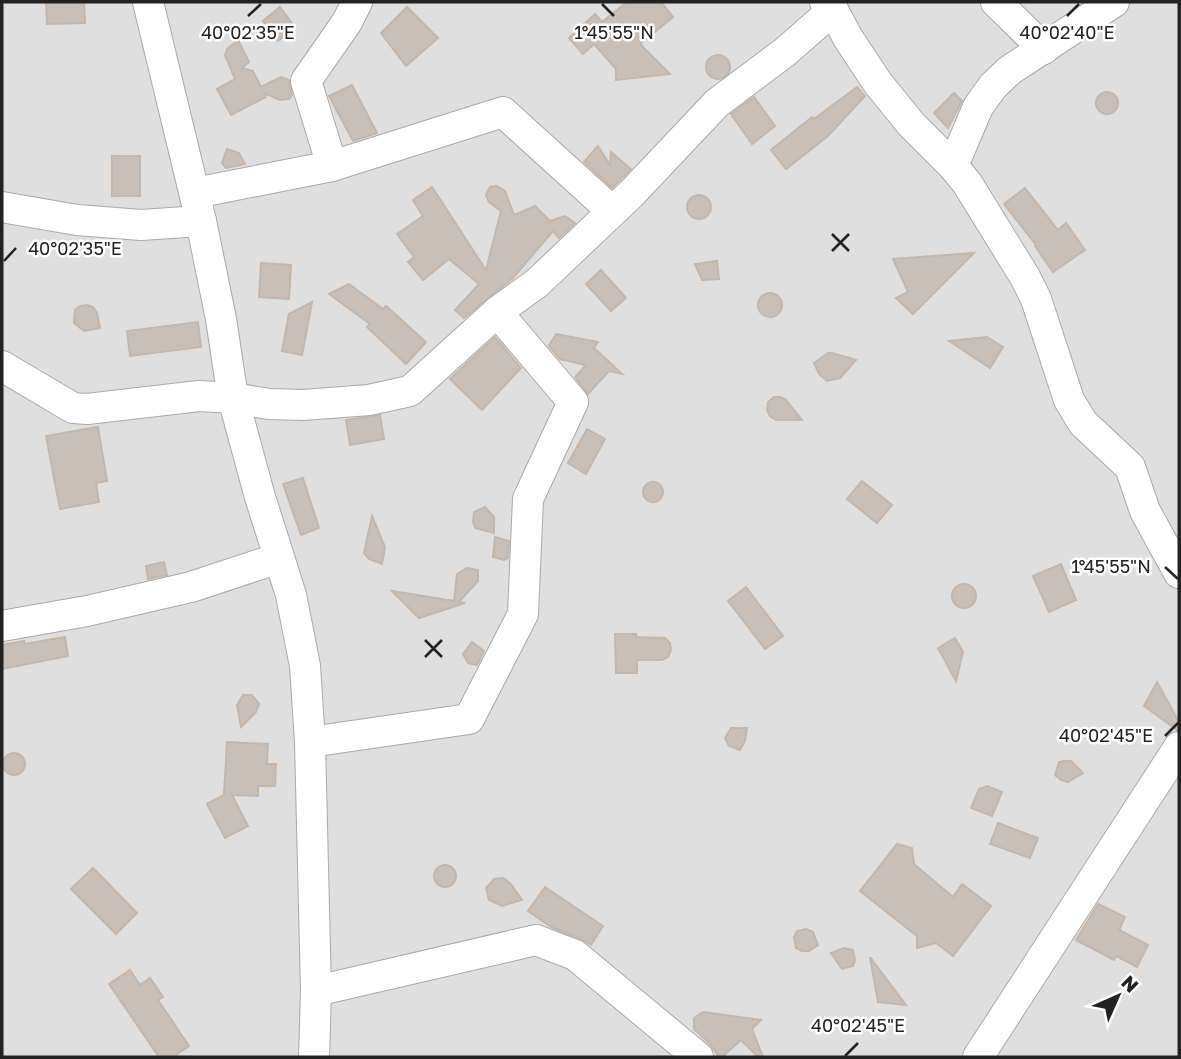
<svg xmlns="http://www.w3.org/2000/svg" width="1181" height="1059" viewBox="0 0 1181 1059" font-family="'Golos Text',sans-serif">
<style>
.residential{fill:#e0dfdf}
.building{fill:#c7bfb8;stroke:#c4b6ab;stroke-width:2}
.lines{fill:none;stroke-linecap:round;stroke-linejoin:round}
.minor-casing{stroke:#a9a9a9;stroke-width:32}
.minor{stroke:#fff;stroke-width:30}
.ticks{fill:none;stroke:#222;stroke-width:2.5}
.ticks-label{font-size:18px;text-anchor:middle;fill:#222;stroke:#fff;stroke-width:5;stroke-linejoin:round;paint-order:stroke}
</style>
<rect width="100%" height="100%" fill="#f2efe9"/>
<rect class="residential" x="2" y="2" width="1177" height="1055"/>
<g class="building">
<polygon points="46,2 84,2 85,23 47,24"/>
<polygon points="627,2 661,2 673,17 640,44 670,74 616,80 616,69 594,44 583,54 569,38 595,14 602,22"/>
<polygon points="280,7 295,27 278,41 263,21"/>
<polygon points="407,7 438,38 406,66 381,33"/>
<polygon points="238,40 249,62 242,68 253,71 261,87 281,77 289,80 292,95 289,99 280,100 264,93 266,97 231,115 217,89 235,79 225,55 227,49"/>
<circle cx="718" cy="67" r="12"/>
<polygon points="352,85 377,133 353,141 329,96"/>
<polygon points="857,87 865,96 828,136 786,169 771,150 812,117 814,119"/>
<circle cx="1107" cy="103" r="11"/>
<polygon points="954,93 962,101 948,128 934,113"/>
<polygon points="754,97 775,126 752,144 731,114"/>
<polygon points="598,146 610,165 611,152 631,169 612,188 584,162"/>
<polygon points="227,149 239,153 245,164 226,168 222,163"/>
<rect x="112" y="156" width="28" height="40"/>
<polygon points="497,186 505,191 514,215 535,206 550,221 565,216 575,223 559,238 553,231 513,278 464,318 455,310 479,284 449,259 423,280 408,262 414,257 397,234 423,216 413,200 432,187 486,270 501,211 489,202 486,195 490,187"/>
<polygon points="1025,188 1058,230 1066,223 1085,250 1053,272 1035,246 1036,245 1004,204"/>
<circle cx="699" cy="207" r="12"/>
<polygon points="974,253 913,314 896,298 908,292 893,259"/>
<polygon points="717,261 719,279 702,280 695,264"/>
<polygon points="261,263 291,265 289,299 259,297"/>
<polygon points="601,270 626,298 611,311 586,284"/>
<polygon points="349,284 383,309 386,306 426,342 406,364 367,327 370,324 329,294"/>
<circle cx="770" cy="305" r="12"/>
<polygon points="312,302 302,355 282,351 289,314"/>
<polygon points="87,305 93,307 97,313 100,328 84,331 74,323 75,310 80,306"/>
<polygon points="198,322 201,347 130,356 127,331"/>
<polygon points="556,334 598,342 594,348 622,374 609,371 588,394 575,377 586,365 560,359 549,346"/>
<polygon points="495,337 521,368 482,410 450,379"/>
<polygon points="987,337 1003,347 990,368 949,341"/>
<polygon points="828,353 832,353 856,360 840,378 827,381 819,374 814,363"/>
<polygon points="781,397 786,400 802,420 776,420 770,416 767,410 768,402 774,397"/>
<polygon points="380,415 384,439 350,445 346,420"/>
<polygon points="98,427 107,481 96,483 99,502 60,509 46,436"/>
<polygon points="587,429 605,439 586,474 568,463"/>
<polygon points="303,478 319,528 301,535 283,484"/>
<polygon points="862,481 892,505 877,523 847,499"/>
<circle cx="653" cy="492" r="10"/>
<polygon points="485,507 494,517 494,533 475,528 473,522 474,512"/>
<polygon points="372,516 385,547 382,564 369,559 364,553"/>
<polygon points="495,537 509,541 508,558 504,560 493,557"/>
<polygon points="164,562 167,575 148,579 146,566"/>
<polygon points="1061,564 1076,600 1049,612 1033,576"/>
<polygon points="467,568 478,570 478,581 459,602 465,603 419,618 392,591 454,601 457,574"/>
<circle cx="964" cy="596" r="12"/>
<polygon points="746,587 783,636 765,649 728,601"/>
<polygon points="615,634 636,634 636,637 665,638 670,643 671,650 668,657 662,660 637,660 637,673 616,673"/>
<polygon points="65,637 68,656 2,669 2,645 24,641 25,644"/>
<polygon points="955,638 963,652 956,681 938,648"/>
<polygon points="472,642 484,651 477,665 468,663 463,654"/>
<polygon points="1157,682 1179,722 1179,730 1177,730 1144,706"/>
<polygon points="243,695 252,695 259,704 256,712 241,727 237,705"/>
<polygon points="731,728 747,728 745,741 740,750 729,746 725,738"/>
<polygon points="227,742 268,744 267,764 276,764 275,786 258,786 258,796 232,795 248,826 225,838 207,804 224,795"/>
<circle cx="14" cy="764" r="11"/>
<polygon points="1064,761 1071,761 1083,773 1068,782 1061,780 1055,775 1059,762"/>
<polygon points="987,786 1002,792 992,816 971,808 979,789"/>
<polygon points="998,823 1038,838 1030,858 990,844"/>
<polygon points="897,844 912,848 914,864 953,897 962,884 991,906 953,956 936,943 917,948 917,936 860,891"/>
<circle cx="445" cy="876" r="11"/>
<polygon points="93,868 137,913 116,934 71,889"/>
<polygon points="503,878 510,883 522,900 502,906 489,900 486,888 494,879"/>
<polygon points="545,887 603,926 591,945 581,939 551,927 528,911"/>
<polygon points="1098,904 1125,917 1119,930 1148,945 1137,967 1116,956 1114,960 1076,940"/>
<polygon points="806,929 813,932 818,945 809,951 802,951 796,948 794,937 797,931"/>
<polygon points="844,948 853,950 855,960 853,966 842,969 831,953"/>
<polygon points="870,957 906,1005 878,1002"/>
<polygon points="130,970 140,985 150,978 163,997 158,1000 189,1046 173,1057 159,1057 109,984"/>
<polygon points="703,1012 761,1020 752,1029 763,1057 758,1057 741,1040 722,1057 719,1057 710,1044 694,1029 694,1018"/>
</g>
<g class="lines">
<g class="minor-casing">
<g id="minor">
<polyline points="148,2 201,221 221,319 233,398 260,497 291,595 305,666 310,742 316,991 314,1057"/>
<polyline points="825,2 833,10 848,38 877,82 911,124 953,166 967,183 1025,277 1036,299 1069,400 1083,423 1130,467 1145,511 1179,573"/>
<polyline points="996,2 1044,49"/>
<polyline points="332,166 503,112 612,211"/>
<polyline points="953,166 978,107 993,86 1010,70 1114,2"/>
<polyline points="195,193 332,166 306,81 347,22 357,2"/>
<polyline points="2,207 77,220 141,225 201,221"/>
<polyline points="2,366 73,408 87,409 199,396 233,398 269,404 303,405 369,400 410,391 497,312 537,283 631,194 717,103 785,52 833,10"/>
<polyline points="2,626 87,611 191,587 279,558"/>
<polyline points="310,742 469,719 523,614 528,499 573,402 497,312"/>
<polyline points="316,991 536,940 575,955 698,1057"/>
<polyline points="978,1057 1179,747"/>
</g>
</g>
<use href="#minor" class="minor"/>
</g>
<path class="ticks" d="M602,4l12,12M248,16l13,-12M1067,16l12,-12M832,234l17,17M832,251l17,-17M4,261l12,-13M1165,567l13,12M425,640l17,17M425,657l17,-17M1165,736l13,-13M845,1056l13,-13"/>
<g class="ticks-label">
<text x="248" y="39">40°02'35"E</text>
<text x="614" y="39">1°45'55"N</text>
<text x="1067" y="39">40°02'40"E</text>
<text x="75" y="255">40°02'35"E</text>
<text x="1111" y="573">1°45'55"N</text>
<text x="1106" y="742">40°02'45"E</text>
<text x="858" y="1032">40°02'45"E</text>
</g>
<rect width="1181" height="1059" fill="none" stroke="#222222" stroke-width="7"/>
<g transform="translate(1118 996) rotate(45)" stroke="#ffffff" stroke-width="5" paint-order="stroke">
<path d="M0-5L12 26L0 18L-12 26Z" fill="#222222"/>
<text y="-10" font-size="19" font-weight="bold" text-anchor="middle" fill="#222222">N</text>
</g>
</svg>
